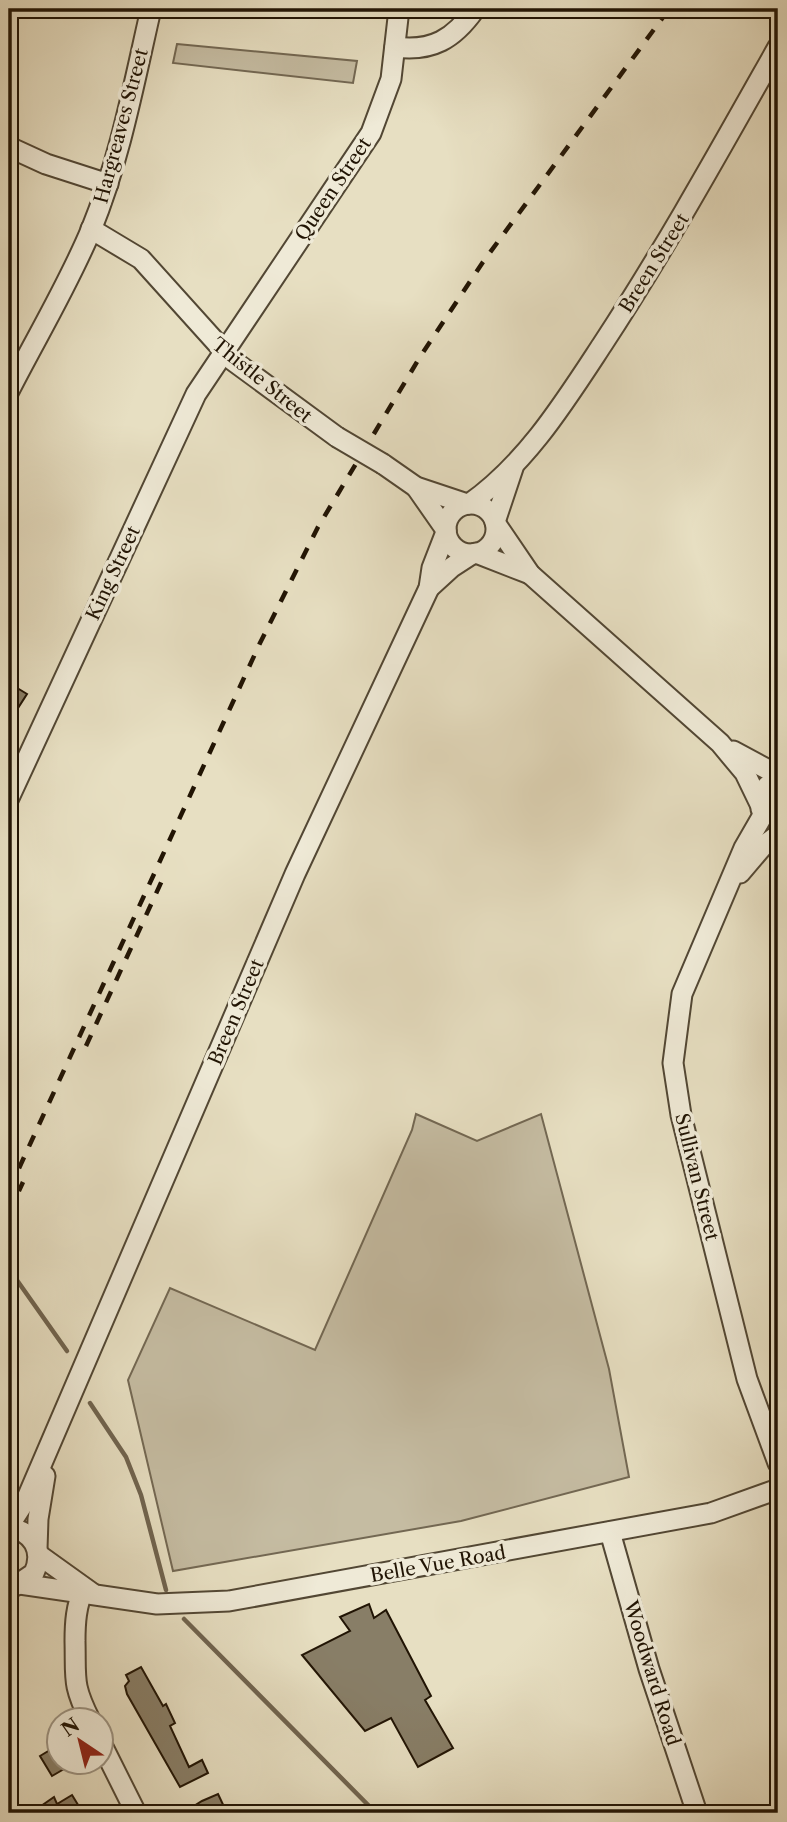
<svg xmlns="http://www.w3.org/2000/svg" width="787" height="1822" viewBox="0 0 787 1822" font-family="'Libre Caslon Text',serif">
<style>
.green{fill:#c5bca2;stroke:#736853;stroke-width:2}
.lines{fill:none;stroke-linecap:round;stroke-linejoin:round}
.stream{stroke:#70644f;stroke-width:4.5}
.building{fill:#887e67;stroke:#211404;stroke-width:2}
.minor-casing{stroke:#524734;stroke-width:23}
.minor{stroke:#efead7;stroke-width:19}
.rail{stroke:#211404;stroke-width:4.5;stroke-dasharray:12 12;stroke-linecap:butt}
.minor-bridge-casing{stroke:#524734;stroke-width:23;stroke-linecap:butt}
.minor-bridge{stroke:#efead7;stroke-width:19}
.labels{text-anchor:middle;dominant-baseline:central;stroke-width:7;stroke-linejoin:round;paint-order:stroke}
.street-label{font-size:19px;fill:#211404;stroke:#efead7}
</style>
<rect width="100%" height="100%" fill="#e7dfc2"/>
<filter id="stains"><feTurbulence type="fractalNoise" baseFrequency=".00286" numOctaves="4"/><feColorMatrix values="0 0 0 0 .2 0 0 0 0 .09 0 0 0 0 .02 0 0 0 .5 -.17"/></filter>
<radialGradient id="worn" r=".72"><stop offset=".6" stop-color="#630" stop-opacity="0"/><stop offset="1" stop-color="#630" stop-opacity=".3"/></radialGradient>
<g class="green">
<polygon points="177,44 357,61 353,83 173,63"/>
<polygon points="416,1114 477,1141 541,1114 609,1369 629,1477 461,1521 173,1571 128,1380 170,1288 315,1350 412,1130"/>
</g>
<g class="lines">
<g class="stream">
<polyline points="14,1276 67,1351"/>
<polyline points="90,1403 126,1457 141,1495 166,1590"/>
<polyline points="184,1619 376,1813"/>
</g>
</g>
<g class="building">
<polygon points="9,683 27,694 9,722"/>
<polygon points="369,1604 374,1618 386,1610 431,1696 425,1700 453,1748 418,1767 391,1718 365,1731 302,1655 350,1631 340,1617"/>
<polygon points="141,1667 163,1706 166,1704 175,1723 170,1726 189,1767 202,1760 208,1773 180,1787 127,1694 125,1686 129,1681 126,1675"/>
<polygon points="60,1744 60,1762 76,1762 52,1776 40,1756"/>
<polygon points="218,1794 227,1813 183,1813 202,1801"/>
<polygon points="72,1795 83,1813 31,1813 54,1797 57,1804"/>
</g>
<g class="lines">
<g class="minor-casing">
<g id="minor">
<path d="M395,47c37,5 59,-8 80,-38"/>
<polyline points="9,147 46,164 108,184"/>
<polyline points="91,229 141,259 232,360 337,437"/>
<path d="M9,391c27,-53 59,-106 82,-161 29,-71 43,-147 60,-221"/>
<polyline points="383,464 416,487 467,504"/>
<polyline points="416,487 446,530"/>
<path d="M469,504c57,-40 95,-101 133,-159 63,-96 119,-197 176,-298"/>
<circle cx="471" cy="529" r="25"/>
<polyline points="495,522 513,468"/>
<polyline points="496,524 530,574 720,743 745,773 760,804"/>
<polyline points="476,553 530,574"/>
<polyline points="429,588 452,567 472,554"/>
<polyline points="733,751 778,775"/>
<polyline points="9,798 196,394 371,133 391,79 399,9"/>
<polyline points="761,809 767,786 778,779"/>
<polyline points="763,815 744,848 682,994 673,1063 681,1115 747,1379 778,1463"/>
<polyline points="740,873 763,846 778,835"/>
<polyline points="9,1526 27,1498 295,874 429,588 432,568 446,532"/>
<path d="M9,1528c24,3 35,23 25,45l-19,13"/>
<polyline points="610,1532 649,1669 697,1813"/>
<polyline points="37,1549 38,1519 45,1476"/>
<polyline points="39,1555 92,1593"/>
<polyline points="20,1584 157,1604 229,1601 711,1513 778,1489"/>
<path d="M84,1588c-8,18 -9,35 -9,53 1,38 -3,43 15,79"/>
<polyline points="102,1745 136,1813"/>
</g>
</g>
<use href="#minor" class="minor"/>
<g class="rail">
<polyline points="86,1046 165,874"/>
<polyline points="9,1190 260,643 318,527 420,357 483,262 669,9"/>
<polyline points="9,1213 23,1182"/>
</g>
<g class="minor-bridge-casing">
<polyline id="minor-bridge" points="337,437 383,464"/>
</g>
<use href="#minor-bridge" class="minor-bridge"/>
</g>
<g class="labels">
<g class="street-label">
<text transform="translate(121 126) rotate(-75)">Hargreaves Street</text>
<text transform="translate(333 189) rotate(-56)">Queen Street</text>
<text transform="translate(654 263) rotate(-58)">Breen Street</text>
<text transform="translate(262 380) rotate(39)">Thistle Street</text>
<text transform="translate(113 573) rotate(-65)">King Street</text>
<text transform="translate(236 1012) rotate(-67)">Breen Street</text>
<text transform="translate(697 1177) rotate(76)">Sullivan Street</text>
<text transform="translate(438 1564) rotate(-10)">Belle Vue Road</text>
<text transform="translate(652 1673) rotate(73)">Woodward Road</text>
</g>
</g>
<rect width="787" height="1822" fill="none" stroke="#e7dfc2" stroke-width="35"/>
<rect x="10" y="10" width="766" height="1801" fill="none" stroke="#211404" stroke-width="3.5"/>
<rect x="18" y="18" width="752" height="1787" fill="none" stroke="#211404" stroke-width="2"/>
<g transform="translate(80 1741) rotate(325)"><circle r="33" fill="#efead7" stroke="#9d9483" stroke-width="2"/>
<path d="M0-5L12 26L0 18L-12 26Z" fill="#8f2418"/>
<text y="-10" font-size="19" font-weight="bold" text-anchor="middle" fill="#211404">N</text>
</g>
<rect width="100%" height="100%" filter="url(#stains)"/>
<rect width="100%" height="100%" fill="url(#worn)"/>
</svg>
